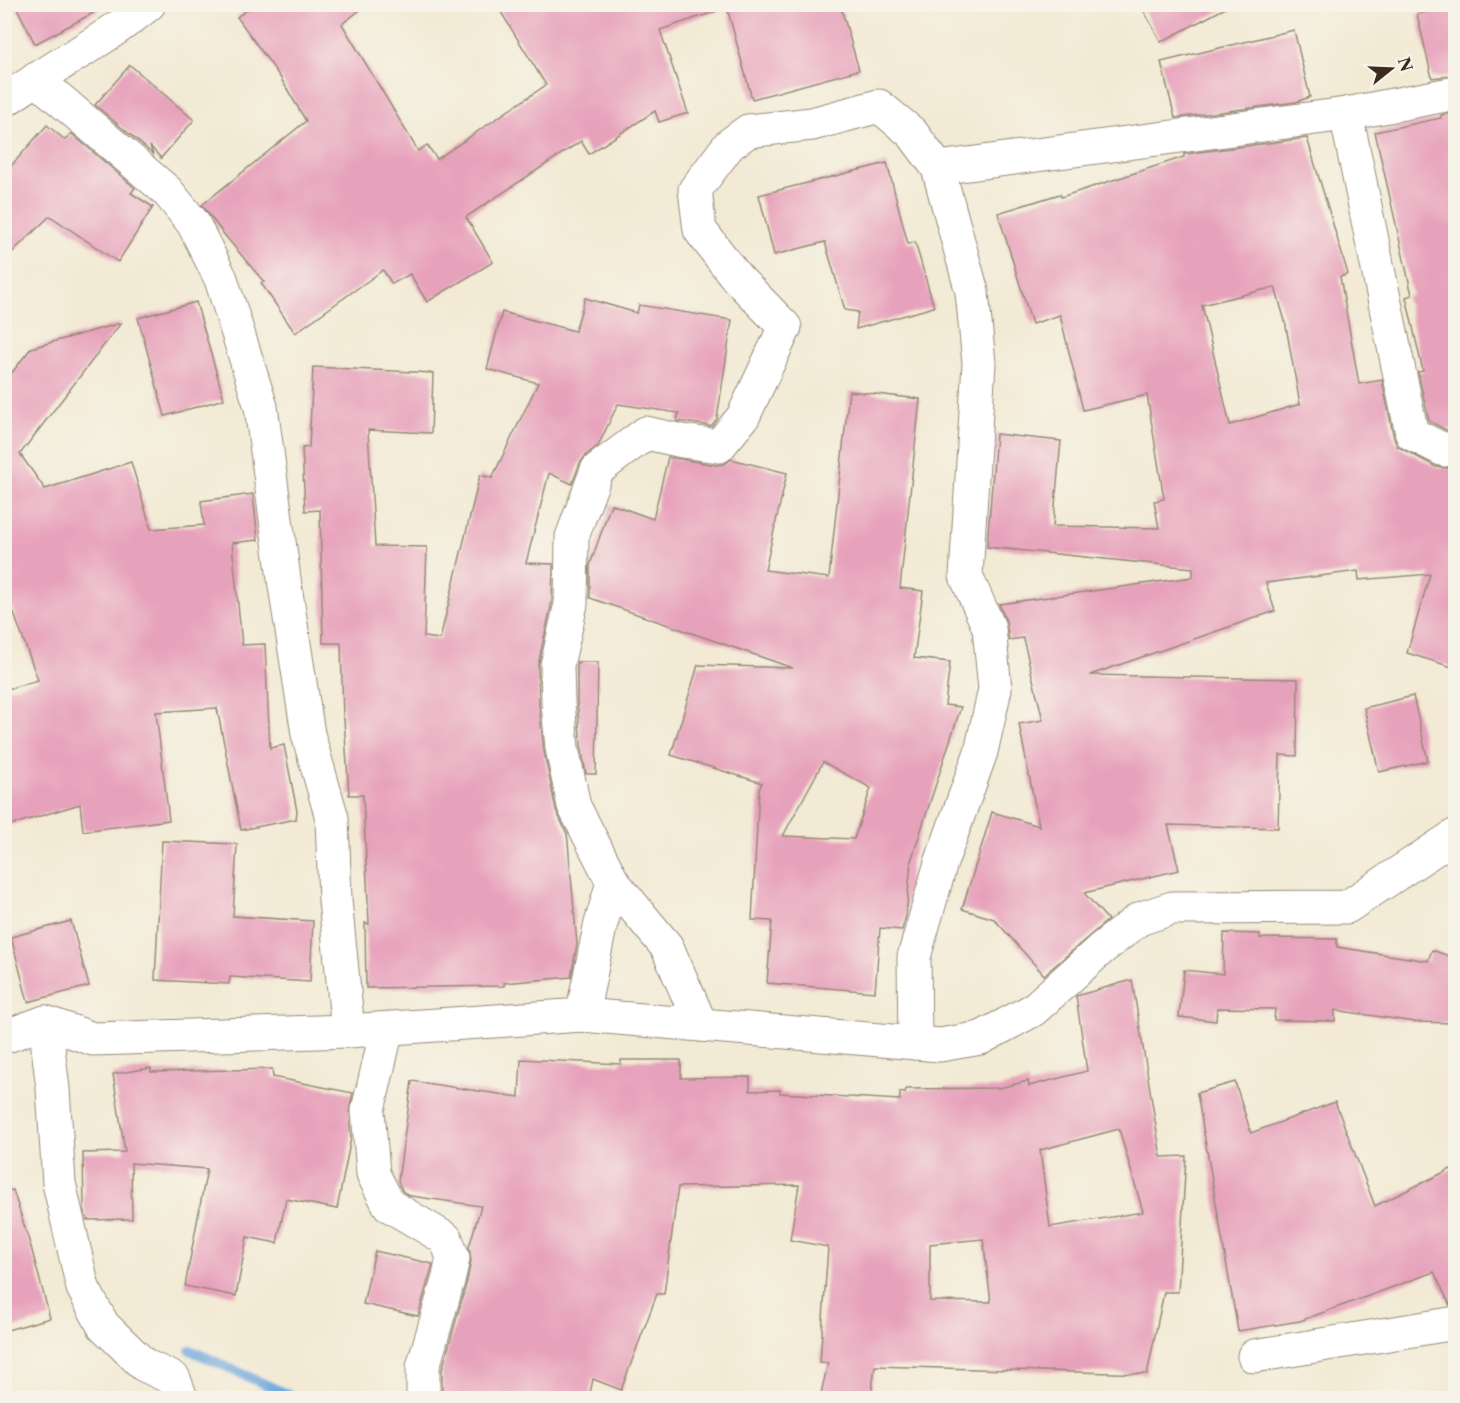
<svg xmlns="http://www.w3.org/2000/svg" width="1460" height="1403" viewBox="0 0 1460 1403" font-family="'Libre Caslon Text',serif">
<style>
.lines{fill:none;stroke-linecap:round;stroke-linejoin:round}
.stream{stroke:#6fa7de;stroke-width:10}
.building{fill:#e7a2bb;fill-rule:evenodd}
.street-casing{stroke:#968a79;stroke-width:35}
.street{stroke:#fff;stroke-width:33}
</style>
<rect width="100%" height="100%" fill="#f7f3e8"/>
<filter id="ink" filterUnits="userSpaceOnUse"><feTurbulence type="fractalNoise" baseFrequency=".0167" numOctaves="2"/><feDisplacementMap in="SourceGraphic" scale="12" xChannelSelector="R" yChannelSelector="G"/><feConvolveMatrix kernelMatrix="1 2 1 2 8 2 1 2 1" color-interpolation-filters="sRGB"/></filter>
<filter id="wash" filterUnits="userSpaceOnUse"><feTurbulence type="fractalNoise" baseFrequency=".008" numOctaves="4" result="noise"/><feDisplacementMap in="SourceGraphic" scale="24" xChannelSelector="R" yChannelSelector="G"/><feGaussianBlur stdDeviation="1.35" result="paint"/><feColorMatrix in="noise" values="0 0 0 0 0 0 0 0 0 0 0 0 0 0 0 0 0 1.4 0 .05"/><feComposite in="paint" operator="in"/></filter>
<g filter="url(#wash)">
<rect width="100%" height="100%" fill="#f2ead4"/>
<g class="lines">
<polyline class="stream" points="190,1350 295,1398"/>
</g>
<g id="blocks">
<g class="building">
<polygon points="15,4 110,4 35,44"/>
<polygon points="255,4 368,4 342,24 418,151 427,145 437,159 546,85 496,4 719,4 720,10 660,30 688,113 659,122 655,111 589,154 581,141 466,217 493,262 427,302 410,274 392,284 383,270 295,333 261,283 264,282 222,232 202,205 306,121 280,77 237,17"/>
<polygon points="726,4 840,4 859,70 752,99"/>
<polygon points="1140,4 1233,4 1161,42"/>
<polygon points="1455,6 1455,75 1432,78 1417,14"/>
<polygon points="1294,30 1310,97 1296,102 1175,118 1161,62"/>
<polygon points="130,65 194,120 161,158 150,146 153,154 95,105"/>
<polygon points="1455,112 1455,429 1446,430 1429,421 1418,372 1423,371 1406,297 1412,295 1375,132 1441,118 1441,115"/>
<polygon points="47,125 65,140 71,133 135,188 131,193 153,207 118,262 50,216 4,260 4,174"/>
<path d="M1307,138l41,136 -8,3 19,107 23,-4 12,58 3,8 39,21 12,1 7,-2v202l-48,-15 23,-79 -71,6 -1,-9 -92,12 9,28 -185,64 208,4 -1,77 -17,-1 -2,73 -110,-3 11,45 -95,23 24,27 -64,55 -50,-56 -32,-10 30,-97 47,14 -20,-102 24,-4 -20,-82 -14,2 -3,-19 -7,-17 194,-27v-9l-206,-21 9,-113 65,7 -8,85 106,2 -5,-27 10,-2 -17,-104 -64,15 -23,-95 -28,9 -34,-111 62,-19 1,3 123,-40v-3zM1275,287l10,34 15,83 -70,21 -28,-120z"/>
<polygon points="887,163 908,244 915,242 934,307 856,329 858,312 845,310 825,242 774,255 759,195"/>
<polygon points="585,298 637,313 639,305 732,320 717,419 711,426 677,421 679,413 618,404 598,446 586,455 580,463 572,484 549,473 526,563 553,564 552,602 538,665 539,704 544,752 556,810 567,834 568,842 577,944 571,977 504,983 504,986 366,988 365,923 369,924 363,795 349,795 344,719 343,719 341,643 323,643 320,510 305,511 302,448 309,447 313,367 433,373 431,433 368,430 375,546 427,547 424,637 440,639 480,475 492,478 538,383 487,369 502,312 575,331"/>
<polygon points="196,302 224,399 165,416 138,318"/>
<polygon points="121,323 20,454 45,489 131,462 151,529 204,525 201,501 253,494 258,540 232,543 242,645 265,644 270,748 284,745 297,811 296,819 241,830 217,708 156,712 169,820 83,831 80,804 4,827 4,690 38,680 4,586 4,383 31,348"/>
<path d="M849,391l71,8 -20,189 23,3 -9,67 36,4 -5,43 16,2 -50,154 -5,55 -4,14 -22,-2 -5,64 -108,-9 5,-62 -20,-1 7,-131 3,-6 -91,-28 27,-90 95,3 -203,-70v-33l21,-61 42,15 15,-62 48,8 9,-1 6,-5 56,14 -22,97 64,8zM823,762l48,26 -17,51 -71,-3z"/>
<polygon points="577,662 598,662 596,774 586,774 581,745 577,702"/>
<polygon points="1413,696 1428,761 1379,772 1364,708"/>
<polygon points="162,841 237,844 233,916 313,921 310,982 230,977 229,984 155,980"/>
<polygon points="71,921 89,986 28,1002 11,937"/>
<polygon points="1224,933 1260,934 1260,938 1337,939 1337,947 1428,961 1432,950 1455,958 1455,1023 1415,1022 1335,1010 1335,1021 1274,1020 1275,1009 1217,1008 1216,1021 1179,1017 1184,970 1223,974"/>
<path d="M1132,980l29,177 25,-1 -8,136h-14l-17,82 -272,-8 -4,32h-51l8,-35 -8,-1 8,-115 -38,-7 9,-55 -121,2 -14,107h-7l-36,96 -28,-11 -4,19h-132l-15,-6v-22l25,-89 4,-20 -2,-14 12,-41 -70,-10 -8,-4 -5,-11 14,-100 107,16 2,-38 100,5v-4h60v18l69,-1v14l30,-1v3l120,7v-8l5,1 1,-4 93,-1 29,-7 1,5 58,-15 -11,-75zM1119,1129l24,83 -93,15 -10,-77zM983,1239l8,63 -61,-1v-57z"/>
<polygon points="151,1068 151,1072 272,1069 273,1077 353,1093 349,1111 351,1138 337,1209 286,1199 277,1243 247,1237 236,1296 185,1286 207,1169 131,1163 132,1219 87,1220 84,1208 83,1153 125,1152 113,1074"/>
<polygon points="1235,1082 1251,1133 1335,1102 1375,1206 1455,1167 1455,1305 1450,1305 1434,1272 1300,1321 1238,1331 1197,1093"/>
<polygon points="13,1190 31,1247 50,1318 4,1331 4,1191"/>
<polygon points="375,1251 433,1264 418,1316 363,1304"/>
</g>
</g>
</g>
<g filter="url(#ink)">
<use href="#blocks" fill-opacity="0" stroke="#968a79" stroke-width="1.5"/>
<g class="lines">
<g class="street-casing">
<g id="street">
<polyline points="36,79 167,191 193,223 221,279 261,407 285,586 308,734 332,818 335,900 348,1031"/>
<path d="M4,101c48,-34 100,-60 145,-97"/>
<polyline points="1346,114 1412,434 1444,450 1456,447"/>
<polyline points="938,168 1346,114 1456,93"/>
<polyline points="582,1015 600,927 613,882"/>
<polyline points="45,1022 53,1089 59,1183 83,1288 103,1325 144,1365 174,1379 181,1398"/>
<polyline points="701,1025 667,947 613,882 574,806 562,748 558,703 557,665 571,604 572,537 597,470 646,433 682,441 719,446 743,417 785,327 737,278 700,230 695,190 729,145 748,131 812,124 879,106 912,133 938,168 972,292 979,363 966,576 989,628 995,689 981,752 941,863 914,957 915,1043"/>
<polyline points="387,1029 368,1110 373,1174 389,1205 446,1239 453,1258 449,1277 423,1367 423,1398"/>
<polyline points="4,1037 45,1022 93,1039 348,1031 582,1015 940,1045 981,1038 1033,1010 1101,949 1139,919 1172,908 1347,907 1456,835"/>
<polyline points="1254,1356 1456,1323"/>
</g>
</g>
<use href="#street" class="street"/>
</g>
</g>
<rect width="1460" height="1403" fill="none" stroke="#f7f3e8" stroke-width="24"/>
<g transform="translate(1391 69) rotate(72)" stroke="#f7f3e8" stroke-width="4.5" paint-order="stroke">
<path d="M0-4.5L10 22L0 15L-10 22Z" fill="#3b2a1e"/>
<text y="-9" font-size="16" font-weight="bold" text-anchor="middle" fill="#3b2a1e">N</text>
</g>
</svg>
